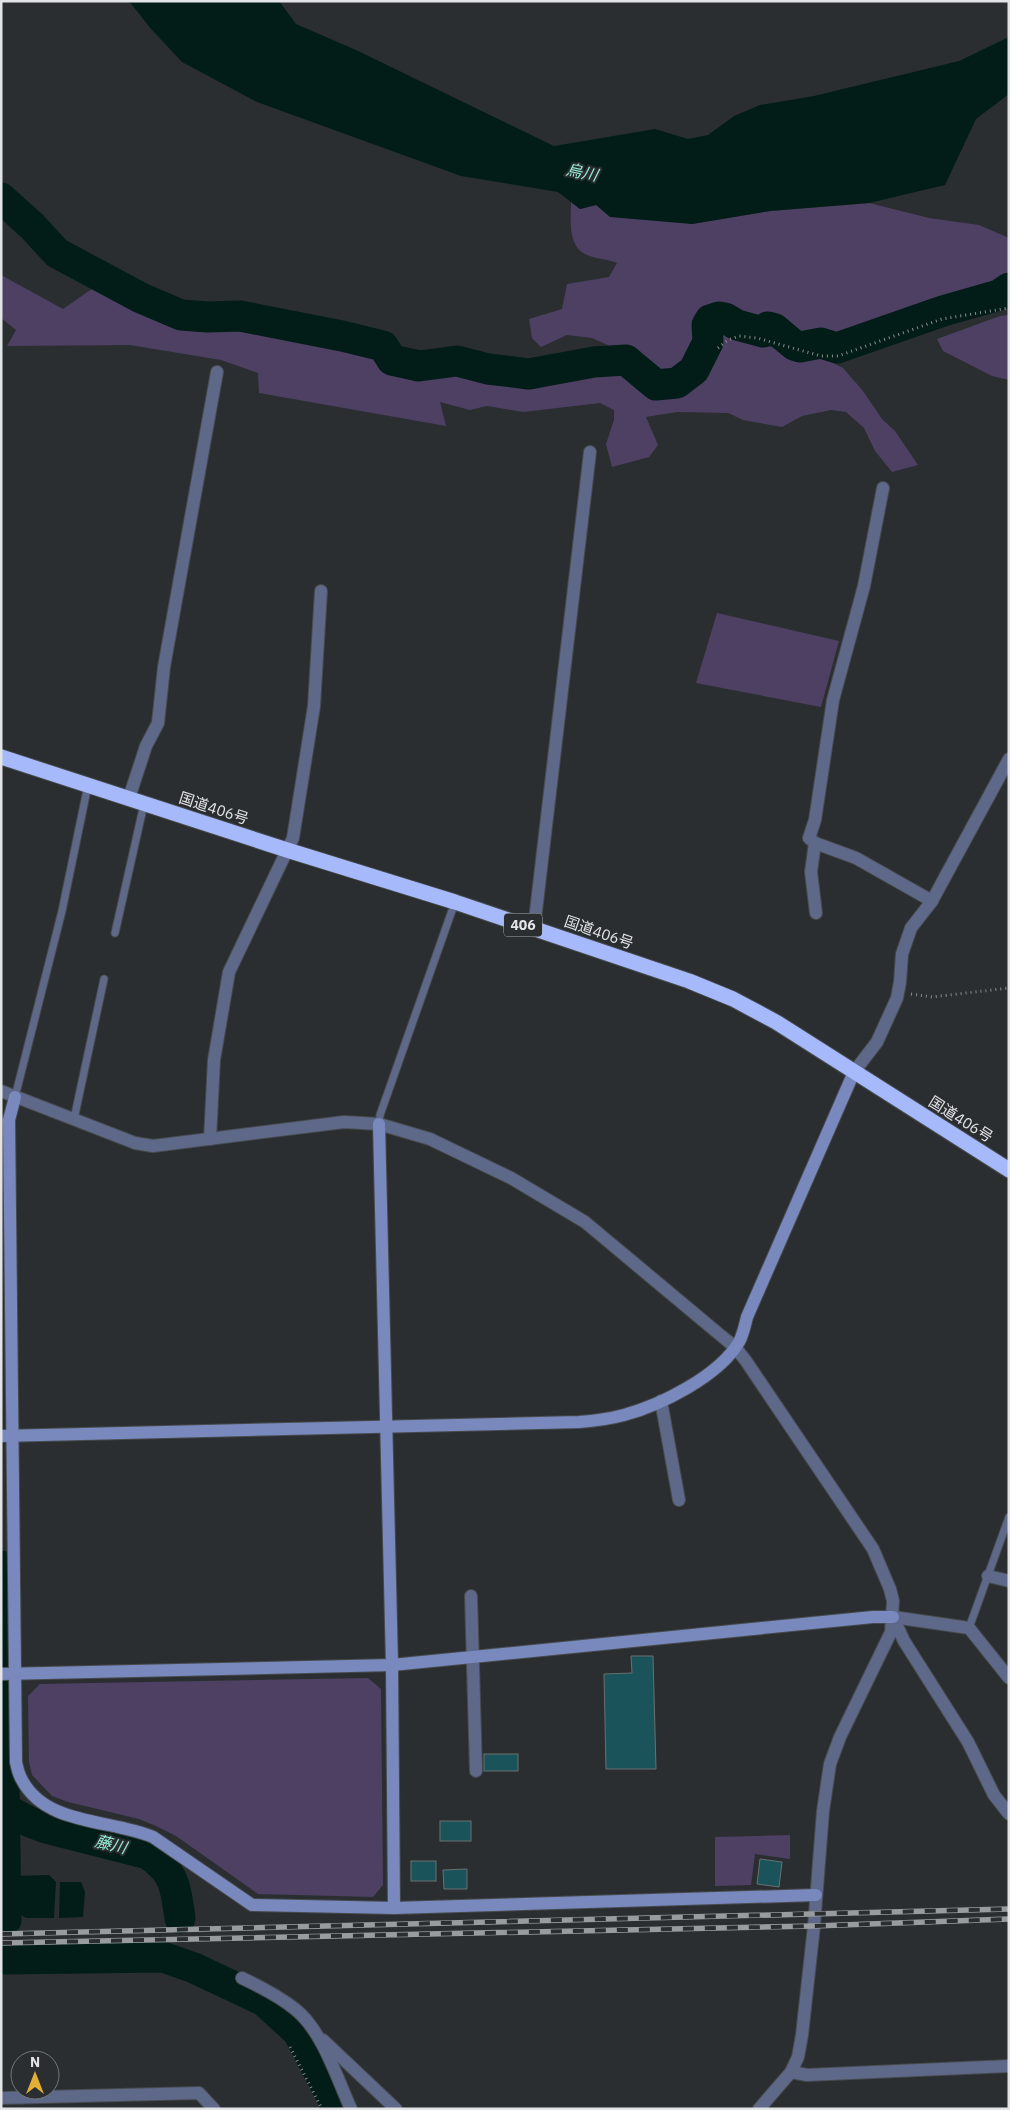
<svg xmlns="http://www.w3.org/2000/svg" width="1010" height="2110" viewBox="0 0 1010 2110" font-family="'IBM Plex Sans','Noto Sans JP',sans-serif">
<style>
.green{fill:#4d4062}
.water{fill:#021d18}
.lines{fill:none;stroke-linecap:round;stroke-linejoin:round}
.river{stroke:#021d18;stroke-width:31}
.building{fill:#1b535b;stroke:#6a7071}
.lane-casing{stroke:#474b4e;stroke-width:9}
.street-casing{stroke:#474b4e;stroke-width:14}
.secondary-casing{stroke:#474b4e;stroke-width:14}
.highway-casing{stroke:#474b4e;stroke-width:17}
.path{stroke:#898c8e;stroke-width:3;stroke-dasharray:1 4;stroke-linecap:butt}
.lane{stroke:#5e6889;stroke-width:7}
.street{stroke:#5e6889;stroke-width:12}
.secondary{stroke:#7989bd;stroke-width:12}
.highway{stroke:#a6bafb;stroke-width:15}
.rail-casing{stroke:#999c9e;stroke-width:5.5}
.rail{stroke:#2a2e31;stroke-width:4;stroke-dasharray:11;stroke-linecap:butt}
.labels{text-anchor:middle;dominant-baseline:central;stroke-width:4;stroke-linejoin:round;paint-order:stroke}
.shield{fill:#2a2e31;stroke:#abadb0;stroke-width:1}
.shield-label{font-size:14px;font-weight:bold;fill:#e2e4e6}
.street-label{font-size:15px;fill:#e2e4e6;stroke:#2a2e31}
.water-label{font-size:16px;font-style:italic;fill:#97edd9;stroke:#2a2e31}
</style>
<rect width="100%" height="100%" fill="#2a2e31"/>
<g class="green">
<path d="M571,202l9,7 16,-4 96,19 78,-13 99,-8 60,15 50,7 30,13v45l-13,7 -54,17 -104,35 -28,-2 -8,4 -6,-2 -20,-16 -8,-2 -6,3 -24,-5 -20,-9 -10,4 -4,7c3,16 -6,31 -12,46l-9,4 13,-1 16,-30 -1,-15 1,-5 7,-3 7,2 41,24 62,15 14,7 20,23 19,28 13,12 23,34 -26,7 -17,-21 -11,-23 -18,-16 -15,-2 -29,6 -20,11 -39,-7 -15,-7 -51,-1 -31,5 12,28 -9,12 -37,10 -6,-23 8,-24v-10l-14,-7 -77,9 -36,-6 -17,4 -30,-8 6,24 -187,-33 -1,-20 -37,-13 -91,-15 -123,1 9,-16 -15,-12v-43l62,34 43,-30 35,19 40,17 27,2 32,-1 102,20 41,10 9,14 27,6 38,-5 31,8 41,5 65,-12 31,-2 -6,-10 -27,-12 -25,-3 -26,12 -9,-9 -3,-19 33,-10 5,-25 42,-7 8,-14c-9,-4 -21,-4 -30,-8 -20,-8 -16,-36 -16,-53z"/>
<polygon points="1009,315 1009,380 992,376 943,351 937,339 1000,316"/>
<polygon points="717,613 839,641 821,707 696,683"/>
<polygon points="368,1678 381,1689 383,1885 373,1897 258,1894 176,1836 156,1826 139,1819 68,1802 52,1796 32,1775 29,1762 28,1696 40,1684"/>
<polygon points="790,1835 790,1859 755,1854 751,1885 715,1886 715,1837"/>
</g>
<g class="water">
<polygon points="129,1 279,1 296,24 356,50 554,146 655,129 688,139 708,135 734,116 760,105 814,96 959,61 1009,37 1009,94 976,119 945,185 869,203 770,211 692,224 610,217 596,205 580,209 558,192 461,176 257,102 182,62 151,29"/>
<polygon points="49,1875 56,1882 54,1918 26,1918 10,1908 10,1876"/>
<polygon points="60,1882 81,1882 85,1892 83,1917 59,1918"/>
</g>
<g class="lines">
<g class="river">
<polyline points="1,198 32,226 57,253 141,298 181,315 208,317 240,316 342,336 383,346 392,360 419,366 457,361 488,369 529,374 594,362 626,360 656,385 677,383 694,370 708,342 707,325 710,320 719,317 725,318 737,325 763,332 768,327 775,329 794,345 800,347 821,343 837,348 943,311 999,295 1009,288"/>
<polyline points="1,1566 6,1920"/>
<path d="M3,1808l27,14 16,6 102,26c28,20 27,32 32,64"/>
<polyline points="7,1959 163,1957 194,1968 264,2001 298,2032 338,2109"/>
</g>
</g>
<g class="building">
<polygon points="631,1656 653,1656 656,1769 606,1769 604,1674 632,1673"/>
<rect x="484" y="1754" width="34" height="17"/>
<rect x="440" y="1821" width="31" height="20"/>
<polygon points="760,1859 782,1862 779,1887 757,1884"/>
<rect x="411" y="1861" width="25" height="20"/>
<polygon points="467,1869 467,1889 444,1889 443,1870"/>
</g>
<g class="lines">
<g class="lane-casing">
<g id="lane">
<polyline points="115,933 144,804"/>
<polyline points="15,1097 62,911 88,785"/>
<polyline points="74,1119 104,979"/>
<polyline points="379,1124 380,1115 455,902"/>
<polyline points="969,1628 1009,1517"/>
</g>
</g>
<g class="street-casing">
<g id="street">
<polyline points="883,488 864,586 833,700 815,820 809,838 815,843 856,858 932,901"/>
<polyline points="129,798 146,746 158,723 164,667 217,372"/>
<polyline points="815,843 811,872 816,913"/>
<polyline points="534,928 590,452"/>
<polyline points="854,1072 877,1042 897,998 900,982 902,954 911,928 932,901 1009,759"/>
<polyline points="1,1091 135,1143 153,1146 344,1122 379,1124 430,1139 511,1178 585,1222 719,1334 735,1347 746,1361 873,1549 890,1589 893,1601 891,1632 840,1737 830,1764 823,1811 814,1926 802,2035 798,2057 791,2072 759,2109"/>
<polyline points="210,1139 214,1060 229,972 293,838 314,706 321,591"/>
<polyline points="661,1401 679,1500"/>
<polyline points="988,1576 1009,1581"/>
<polyline points="471,1596 476,1771"/>
<polyline points="893,1617 904,1641 968,1742 994,1795 1009,1814"/>
<polyline points="893,1617 969,1628 1009,1678"/>
<path d="M242,1978c19,9 37,18 53,31 27,21 42,69 56,100"/>
<polyline points="323,2040 396,2109"/>
<polyline points="791,2072 807,2075 1009,2066"/>
<polyline points="1,2098 199,2093 214,2109"/>
</g>
</g>
<g class="secondary-casing">
<g id="secondary">
<path d="M15,1097l-6,23 7,642c1,5 3,13 6,18 24,46 90,39 131,57l99,68 142,3 422,-13"/>
<polyline points="379,1124 392,1665 394,1908"/>
<path d="M1,1436l578,-14c15,-1 30,-3 45,-7 37,-10 95,-39 115,-73 4,-7 6,-17 8,-25l107,-245"/>
<polyline points="1,1674 392,1665 873,1617 893,1617"/>
</g>
</g>
<g class="highway-casing">
<polyline id="highway" points="1,757 287,850 455,902 689,981 733,999 776,1022 1009,1170"/>
</g>
<g class="path">
<polyline points="718,348 728,340 739,336 757,338 821,356 838,356 942,319 1009,308"/>
<polyline points="911,994 932,997 1009,988"/>
<polyline points="290,2047 322,2109"/>
</g>
<use href="#lane" class="lane"/>
<use href="#street" class="street"/>
<use href="#secondary" class="secondary"/>
<use href="#highway" class="highway"/>
<g class="rail-casing">
<g id="rail">
<polyline points="1,1934 1009,1909"/>
<polyline points="1,1943 814,1926 1009,1919"/>
</g>
</g>
<use href="#rail" class="rail"/>
</g>
<g class="labels">
<rect class="shield" x="504" y="913.5" width="38" height="23" rx="4"/>
<g class="shield-label">
<text x="523" y="925">406</text>
</g>
<g class="street-label">
<text transform="translate(214 808) rotate(18)">国道406号</text>
<text transform="translate(599 932) rotate(19)">国道406号</text>
<text transform="translate(961 1119) rotate(32)">国道406号</text>
</g>
<g class="water-label">
<text transform="translate(582 172) rotate(12)">烏川</text>
<text transform="translate(111 1844) rotate(14)">藤川</text>
</g>
</g>
<rect width="1010" height="2110" fill="none" stroke="#e2e4e6" stroke-width="5"/>
<g transform="translate(35 2075)"><circle r="24" fill="#2a2e31" stroke="#747779"/>
<path d="M0-4L9 19L0 12L-9 19Z" fill="#e2af34"/>
<text y="-8" font-size="14" font-weight="bold" text-anchor="middle" fill="#e2e4e6">N</text>
</g>
</svg>
